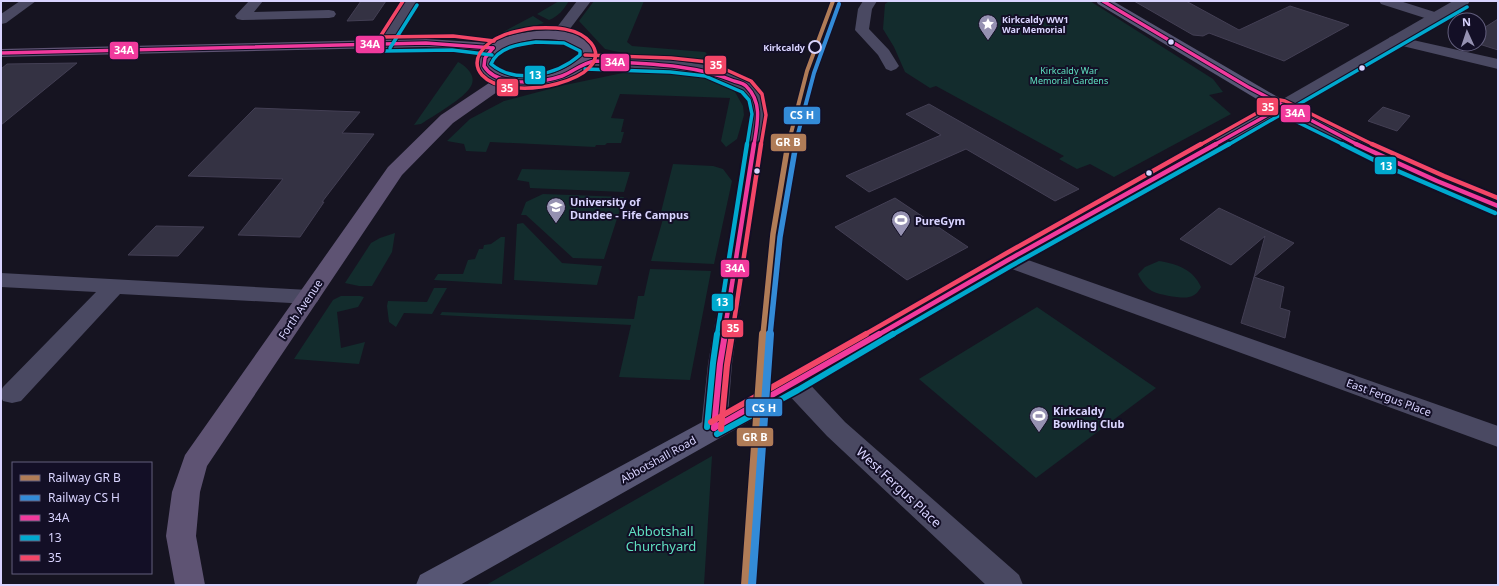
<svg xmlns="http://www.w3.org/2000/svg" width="1499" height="586" viewBox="0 0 1499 586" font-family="'Noto Sans',sans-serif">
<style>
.green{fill:#132c2d}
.building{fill:#343243;stroke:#433f54}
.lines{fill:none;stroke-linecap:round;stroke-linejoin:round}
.minor{fill:#4a4962;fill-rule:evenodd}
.tertiary{fill:#4a4962;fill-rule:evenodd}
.secondary{fill:#575674;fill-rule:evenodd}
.primary{fill:#5e5373;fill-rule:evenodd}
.bus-1-far2-casing{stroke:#130f26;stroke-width:5.5}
.bus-1-far1-casing{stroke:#130f26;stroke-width:8}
.bus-1-casing{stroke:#130f26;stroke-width:9}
.bus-2-far2-casing{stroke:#130f26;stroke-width:5.5}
.bus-2-far1-casing{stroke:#130f26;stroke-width:8}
.bus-2-casing{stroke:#130f26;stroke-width:9}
.bus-3-far2-casing{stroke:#130f26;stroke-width:5.5}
.bus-3-far1-casing{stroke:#130f26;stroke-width:8}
.bus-3-casing{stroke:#130f26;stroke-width:9}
.bus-1-far2{stroke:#f13a9d;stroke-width:3.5}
.bus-1-far1{stroke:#f13a9d;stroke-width:4.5}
.bus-1{stroke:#f13a9d;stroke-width:6}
.bus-2-far2{stroke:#00a9ce;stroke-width:3.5}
.bus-2-far1{stroke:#00a9ce;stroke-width:4.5}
.bus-2{stroke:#00a9ce;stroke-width:6}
.bus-3-far2{stroke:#f34667;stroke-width:3.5}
.bus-3-far1{stroke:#f34667;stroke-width:4.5}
.bus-3{stroke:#f34667;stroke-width:6}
.rail-1-far2-casing{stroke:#130f26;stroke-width:6}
.rail-1-far1-casing{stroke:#130f26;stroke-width:8}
.rail-1-casing{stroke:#130f26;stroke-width:10}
.rail-2-far2-casing{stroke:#130f26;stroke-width:6}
.rail-2-far1-casing{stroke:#130f26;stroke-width:8}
.rail-2-casing{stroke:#130f26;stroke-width:10}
.rail-1-far2{stroke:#b07c57;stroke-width:4}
.rail-1-far1{stroke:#b07c57;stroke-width:5.5}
.rail-1{stroke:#b07c57;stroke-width:8}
.rail-2-far2{stroke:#338bd7;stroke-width:4}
.rail-2-far1{stroke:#338bd7;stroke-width:5.5}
.rail-2{stroke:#338bd7;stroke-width:8}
.bus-dot{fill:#d9d4ff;stroke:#130f26;stroke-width:1.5}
.stop-dot{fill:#130f26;stroke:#d9d4ff;stroke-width:2}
.labels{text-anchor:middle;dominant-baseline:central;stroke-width:4;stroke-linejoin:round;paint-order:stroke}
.far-poi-label{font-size:9px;font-weight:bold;fill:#d9d4ff;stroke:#130f26;text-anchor:start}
.far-stop-label{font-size:9px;font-weight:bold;fill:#d9d4ff;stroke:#130f26;text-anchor:end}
.far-park-label{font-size:9px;fill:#5fe0c0;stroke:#130f26}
.poi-label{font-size:11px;font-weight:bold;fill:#d9d4ff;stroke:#130f26;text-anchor:start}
.street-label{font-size:11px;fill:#d9d4ff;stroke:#130f26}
.near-street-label{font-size:13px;fill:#d9d4ff;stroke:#130f26}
.near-park-label{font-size:13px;fill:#5fe0c0;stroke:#130f26}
.line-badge{stroke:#130f26;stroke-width:1.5}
.badge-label{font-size:11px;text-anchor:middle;font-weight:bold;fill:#fff}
</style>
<rect width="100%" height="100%" fill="#161421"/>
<g class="green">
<path d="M559,1h10c-6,9 -10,15 -20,19l-12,-6z"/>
<polygon points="594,1 644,1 627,42 632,46 705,52 710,57 704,61 666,58 623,53 605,49 579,21"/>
<polygon points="889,1 1090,1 1213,79 1223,92 1209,95 1231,114 1114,177 1090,164 1077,169 1059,159 1064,156 936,86 930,88 905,72 894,47 883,29 885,4"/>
<polygon points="533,16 544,23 513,32 503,32"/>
<path d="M458,62c8,4 19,14 13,24 -6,12 -38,30 -50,38l-7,1z"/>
<polygon points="637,70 661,70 699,75 717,81 735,92 743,106 744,115 737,139 726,147 721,141 730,98 620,94 611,118 624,119 621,132 624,132 621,143 607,143 605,145 596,145 595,147 490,142 486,152 466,151 464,144 447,141 470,119 504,101 565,85"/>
<polygon points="673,164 713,166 723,169 732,181 714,264 651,261 665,212 661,212"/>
<polygon points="522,169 630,172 624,192 530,188 529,182 517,180"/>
<polygon points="543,194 624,197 604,259 573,258 526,215 521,215 526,202"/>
<polygon points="523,223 562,263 602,266 597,285 514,280 517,224"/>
<polygon points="395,233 392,252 372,286 359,286 345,283 371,243 380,238"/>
<polygon points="501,237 505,237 502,284 434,280 438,274 463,274 468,260 475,259 479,249 483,249 484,245 491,244"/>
<path d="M1159,261c18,3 34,8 42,26 -2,4 -6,9 -12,10 -6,2 -28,-2 -35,-5 -7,-3 -13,-11 -16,-18l7,-7z"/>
<polygon points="650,269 711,271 690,380 619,377 631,325 440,315 442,312 634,319 638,296 644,296"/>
<polygon points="434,288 447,288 432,314 404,313 396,327 389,322 387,306 388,301 427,302"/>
<polygon points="341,296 360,296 364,297 358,307 337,312 341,348 365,342 359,364 294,359 333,300"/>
<polygon points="1037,307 1156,388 1036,478 919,379"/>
<polygon points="712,456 704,585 486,585"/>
</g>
<g class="building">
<polygon points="361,1 386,1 373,20 347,21"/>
<polygon points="1134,1 1186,1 1239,30 1290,6 1349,25 1284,61 1209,33 1203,36 1193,35"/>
<polygon points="1498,19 1498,50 1479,44 1479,31"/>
<polygon points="77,63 1,125 1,69 7,64"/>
<polygon points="929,104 1079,189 1055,201 966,149 869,192 846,176 941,135 906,114"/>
<polygon points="1383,107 1410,116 1397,131 1368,121"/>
<polygon points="255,108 360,112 342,133 374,134 322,202 324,202 300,237 238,235 283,179 188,176"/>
<polygon points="895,198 968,247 907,280 835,227"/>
<polygon points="1219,208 1268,231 1294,243 1254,277 1265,236 1231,265 1180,239"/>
<polygon points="156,226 204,227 178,256 128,255"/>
<polygon points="1254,277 1284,287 1280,308 1290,311 1285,338 1241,323"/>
</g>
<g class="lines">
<g class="minor">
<polygon points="20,1 36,1 6,23 1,24 1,14"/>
<polygon points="249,1 263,1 254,12 329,10 334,11 336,14 334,17 329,18 242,20 237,19 235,16"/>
<polygon points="404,1 418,1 389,47 384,48 379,47 377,44"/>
<polygon points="863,1 877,1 872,9 869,29 889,50 899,66 896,69 891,71 886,69 878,55 855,30 858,9"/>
<polygon points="1379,1 1400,1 1441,14 1443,17 1441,20 1436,21 1431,20 1381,4"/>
<polygon points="1395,36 1498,59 1498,69 1390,43 1388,40 1390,37"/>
<polygon points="585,57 671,60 712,66 752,83 764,97 767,114 732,364 727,428 723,435 714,438 705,435 701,428 708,364 751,114 748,98 740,89 704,73 671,70 580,65 577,62 580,59"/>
<path d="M1282,102l6,1 107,53 103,43v13c-24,-6 -48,-18 -71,-28 -51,-23 -101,-47 -151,-73l-2,-4 2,-4z"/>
<polygon points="1008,253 1498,426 1498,447 1001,265 997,260 1001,255"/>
<path d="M1,273l308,17 8,2 3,5 -3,5 -8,2 -189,-10 -99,107 -9,2 -9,-2c-3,-5 -3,-9 0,-14l93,-95 -95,-5z"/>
</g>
<g class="tertiary">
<polygon points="577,1 591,1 563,38 558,39 553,38 551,35"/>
<polygon points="1453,1 1470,1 1468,4 1288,111 1282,112 1276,111 1274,107 1276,103"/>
<polygon points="794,375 803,377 845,422 1019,575 1023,585 986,585 827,436 785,391 782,384 785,377"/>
</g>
<polygon class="secondary" points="1096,1 1113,1 1288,103 1290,107 1288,111 1015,265 803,391 460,585 416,585 420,575 785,377 1001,255 1270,107 1098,4"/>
<path class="primary" d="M549,30c12,1 39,4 44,17 2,3 2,7 3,10 -18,26 -59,35 -89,28l-54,38 -51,52 -195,291 -7,26 -4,44 9,49h-30l-9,-49 6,-44 13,-37 203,-288 53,-52 51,-34c-16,-9 -20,-15 -10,-31l-56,-3 -425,10v-8l425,-10 65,4c17,-9 38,-12 58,-13zM535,39c16,0 31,-1 44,10l1,8c-17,20 -67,30 -88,10v-7c7,-15 28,-18 43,-21z"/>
<g class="bus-1-far2-casing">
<g id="bus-1-far2">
<polyline points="1103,1 1248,87 1358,145"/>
<path d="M493,48l-8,10 -1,8c13,22 58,17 78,10 11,-4 20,-13 33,-15 47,3 95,2 139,20 4,1 11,3 13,6 16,16 10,38 7,58"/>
<polyline points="1,53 426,43 493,48"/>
<polyline points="1214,145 1282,107"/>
</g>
</g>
<g class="bus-1-far1-casing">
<g id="bus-1-far1">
<polyline points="1356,144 1437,181 1498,206"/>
<polyline points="724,335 754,144"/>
<polyline points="878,335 1008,260 1216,144"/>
</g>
</g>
<g class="bus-1-casing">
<g id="bus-1">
<polyline points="714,428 720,364 725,334"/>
<polyline points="714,428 879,334"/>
</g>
</g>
<g class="bus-2-far2-casing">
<g id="bus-2-far2">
<path d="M536,42l28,1 16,8v4c-23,20 -64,30 -89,9 7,-17 29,-20 45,-22z"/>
<polyline points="390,48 417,5"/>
<polyline points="384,51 452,50 492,55"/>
<polyline points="585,69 670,72 705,76 742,92 749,100 752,114 747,145"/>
<polyline points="1279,113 1344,145"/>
<polyline points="1228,145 1467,7"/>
</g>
</g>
<g class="bus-2-far1-casing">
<g id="bus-2-far1">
<polyline points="1342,144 1386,166 1495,213"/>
<polyline points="717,335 747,144"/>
<polyline points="892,335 1011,266 1229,144"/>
</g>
</g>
<g class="bus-2-casing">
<g id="bus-2">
<polyline points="707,427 713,363 717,334"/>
<polyline points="717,434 798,390 893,334"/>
</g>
</g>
<g class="bus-3-far2-casing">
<g id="bus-3-far2">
<path d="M534,28c19,-1 44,-1 57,15 28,36 -82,62 -109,32 -6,-7 -6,-15 -2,-22 12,-18 35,-22 54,-25z"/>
<polyline points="384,37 453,36 494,41"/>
<polyline points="378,40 403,1"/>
<polyline points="585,55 671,58 709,62 751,81 762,94 766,115 761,145"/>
<polyline points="1200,145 1280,100 1285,101 1374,145"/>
</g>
</g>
<g class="bus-3-far1-casing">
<g id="bus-3-far1">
<polyline points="1372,144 1444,176 1498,198"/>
<polyline points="732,335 761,144"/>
<polyline points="864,335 1005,254 1201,144"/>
</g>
</g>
<g class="bus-3-casing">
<g id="bus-3">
<polyline points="711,422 866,334"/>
<polyline points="721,429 727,365 732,334"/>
</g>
</g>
<use href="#bus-1-far2" class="bus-1-far2"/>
<use href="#bus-1-far1" class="bus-1-far1"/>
<use href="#bus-1" class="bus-1"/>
<use href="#bus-2-far2" class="bus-2-far2"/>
<use href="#bus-2-far1" class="bus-2-far1"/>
<use href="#bus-2" class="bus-2"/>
<use href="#bus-3-far2" class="bus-3-far2"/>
<use href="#bus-3-far1" class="bus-3-far1"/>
<use href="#bus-3" class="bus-3"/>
<g class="rail-1-far2-casing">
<polyline id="rail-1-far2" points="788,145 807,71 833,1"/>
</g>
<g class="rail-1-far1-casing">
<polyline id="rail-1-far1" points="763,335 773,234 788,144"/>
</g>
<g class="rail-1-casing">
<polyline id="rail-1" points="745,585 763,334"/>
</g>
<g class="rail-2-far2-casing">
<polyline id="rail-2-far2" points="795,145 814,73 839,4"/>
</g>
<g class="rail-2-far1-casing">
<polyline id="rail-2-far1" points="770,335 780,237 796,144"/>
</g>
<g class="rail-2-casing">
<polyline id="rail-2" points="752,585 770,334"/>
</g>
<use href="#rail-1-far2" class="rail-1-far2"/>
<use href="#rail-1-far1" class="rail-1-far1"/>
<use href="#rail-1" class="rail-1"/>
<use href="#rail-2-far2" class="rail-2-far2"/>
<use href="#rail-2-far1" class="rail-2-far1"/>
<use href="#rail-2" class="rail-2"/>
</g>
<defs>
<g id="sight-pin" transform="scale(1)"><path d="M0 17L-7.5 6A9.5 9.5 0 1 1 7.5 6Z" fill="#9591b1" stroke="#130f26"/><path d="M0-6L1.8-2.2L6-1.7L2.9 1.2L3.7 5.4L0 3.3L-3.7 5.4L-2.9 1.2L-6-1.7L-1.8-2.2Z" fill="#fff"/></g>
<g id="university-pin" transform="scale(1)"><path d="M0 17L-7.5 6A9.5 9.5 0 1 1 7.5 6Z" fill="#9591b1" stroke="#130f26"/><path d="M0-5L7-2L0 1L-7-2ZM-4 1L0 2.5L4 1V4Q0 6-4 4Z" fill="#fff"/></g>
<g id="stadium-pin" transform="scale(1)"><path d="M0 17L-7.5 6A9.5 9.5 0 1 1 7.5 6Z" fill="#9591b1" stroke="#130f26"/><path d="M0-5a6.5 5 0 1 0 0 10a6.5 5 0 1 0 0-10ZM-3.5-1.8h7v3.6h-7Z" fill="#fff"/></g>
</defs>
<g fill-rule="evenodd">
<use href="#sight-pin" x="988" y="24"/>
<use href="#university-pin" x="556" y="207"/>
<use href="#stadium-pin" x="901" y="220"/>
<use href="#stadium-pin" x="1039" y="416"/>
</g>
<g class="bus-dot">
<circle cx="1171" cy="42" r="3.5"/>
<circle cx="1362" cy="68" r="3.5"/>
<circle cx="757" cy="171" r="3.5"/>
<circle cx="1149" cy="173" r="3.5"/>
</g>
<circle class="stop-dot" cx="815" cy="47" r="6"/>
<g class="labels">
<g class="far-poi-label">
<text x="1002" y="19">Kirkcaldy WW1<tspan x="1002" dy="10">War Memorial</tspan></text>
</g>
<g class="far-stop-label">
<text x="805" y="47">Kirkcaldy</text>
</g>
<g class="far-park-label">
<text x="1069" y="70">Kirkcaldy War<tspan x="1069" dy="10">Memorial Gardens</tspan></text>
</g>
<g class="poi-label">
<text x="570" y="201">University of<tspan x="570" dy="13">Dundee - Fife Campus</tspan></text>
<text x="915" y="220">PureGym</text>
<text x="1053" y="410">Kirkcaldy<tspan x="1053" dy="13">Bowling Club</tspan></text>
</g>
<g class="street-label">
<text transform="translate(300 309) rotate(-56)">Forth Avenue</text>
<text transform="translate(1389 397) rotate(20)">East Fergus Place</text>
<text transform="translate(658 459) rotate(-29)">Abbotshall Road</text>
</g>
<g class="near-street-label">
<text transform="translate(899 487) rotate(43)">West Fergus Place</text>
</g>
<g class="near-park-label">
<text x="661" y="531">Abbotshall<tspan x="661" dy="15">Churchyard</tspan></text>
</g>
</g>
<g class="line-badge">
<rect x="355" y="35" width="30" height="19" rx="4" fill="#f13a9d"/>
<rect x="109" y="41" width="30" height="19" rx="4" fill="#f13a9d"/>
<rect x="600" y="53" width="30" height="19" rx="4" fill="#f13a9d"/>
<rect x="704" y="55" width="23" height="20" rx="4" fill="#f34667"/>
<rect x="524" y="65" width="22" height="20" rx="4" fill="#00a9ce"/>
<rect x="496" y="78" width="23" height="19" rx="4" fill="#f34667"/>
<rect x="1256" y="97" width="23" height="19" rx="4" fill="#f34667"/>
<rect x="1280" y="104" width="31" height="19" rx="4" fill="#f13a9d"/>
<rect x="783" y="106" width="38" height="19" rx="4" fill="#338bd7"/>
<rect x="770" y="133" width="37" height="19" rx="4" fill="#b07c57"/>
<rect x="1374" y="156" width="23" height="19" rx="4" fill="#00a9ce"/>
<rect x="720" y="259" width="30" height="19" rx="4" fill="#f13a9d"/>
<rect x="711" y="293" width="23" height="19" rx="4" fill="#00a9ce"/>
<rect x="721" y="319" width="23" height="19" rx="4" fill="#f34667"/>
<rect x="745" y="398" width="38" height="19" rx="4" fill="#338bd7"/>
<rect x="736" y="427" width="38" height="20" rx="4" fill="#b07c57"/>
</g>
<g class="badge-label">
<text x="370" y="48">34A</text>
<text x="124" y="54">34A</text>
<text x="615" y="66">34A</text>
<text x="716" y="69">35</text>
<text x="535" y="79">13</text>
<text x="507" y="92">35</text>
<text x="1268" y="111">35</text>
<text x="1295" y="117">34A</text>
<text x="802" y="119">CS H</text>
<text x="788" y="146">GR B</text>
<text x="1386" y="170">13</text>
<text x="735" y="272">34A</text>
<text x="722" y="306">13</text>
<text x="733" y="332">35</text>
<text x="764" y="412">CS H</text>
<text x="755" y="441">GR B</text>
</g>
<rect width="1499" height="586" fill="none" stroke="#d9d4ff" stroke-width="4"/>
<rect x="12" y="462" width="140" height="112" fill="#130f26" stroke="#625e7d"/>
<rect x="20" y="475" width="20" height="6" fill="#b07c57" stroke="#625e7d"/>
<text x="48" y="482" font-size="12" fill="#d9d4ff">Railway GR B</text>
<rect x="20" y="495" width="20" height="6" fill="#338bd7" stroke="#625e7d"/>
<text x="48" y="502" font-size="12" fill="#d9d4ff">Railway CS H</text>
<rect x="20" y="515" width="20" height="6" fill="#f13a9d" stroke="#625e7d"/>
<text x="48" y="522" font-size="12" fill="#d9d4ff">34A</text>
<rect x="20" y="535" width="20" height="6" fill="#00a9ce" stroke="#625e7d"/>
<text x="48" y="542" font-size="12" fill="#d9d4ff">13</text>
<rect x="20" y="555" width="20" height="6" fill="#f34667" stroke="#625e7d"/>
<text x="48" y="562" font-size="12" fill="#d9d4ff">35</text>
<g transform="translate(1467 32) rotate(357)"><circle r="19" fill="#130f26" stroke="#625e7d"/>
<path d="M0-3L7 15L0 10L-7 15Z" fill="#9591b1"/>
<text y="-6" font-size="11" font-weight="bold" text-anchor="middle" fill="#d9d4ff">N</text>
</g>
</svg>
